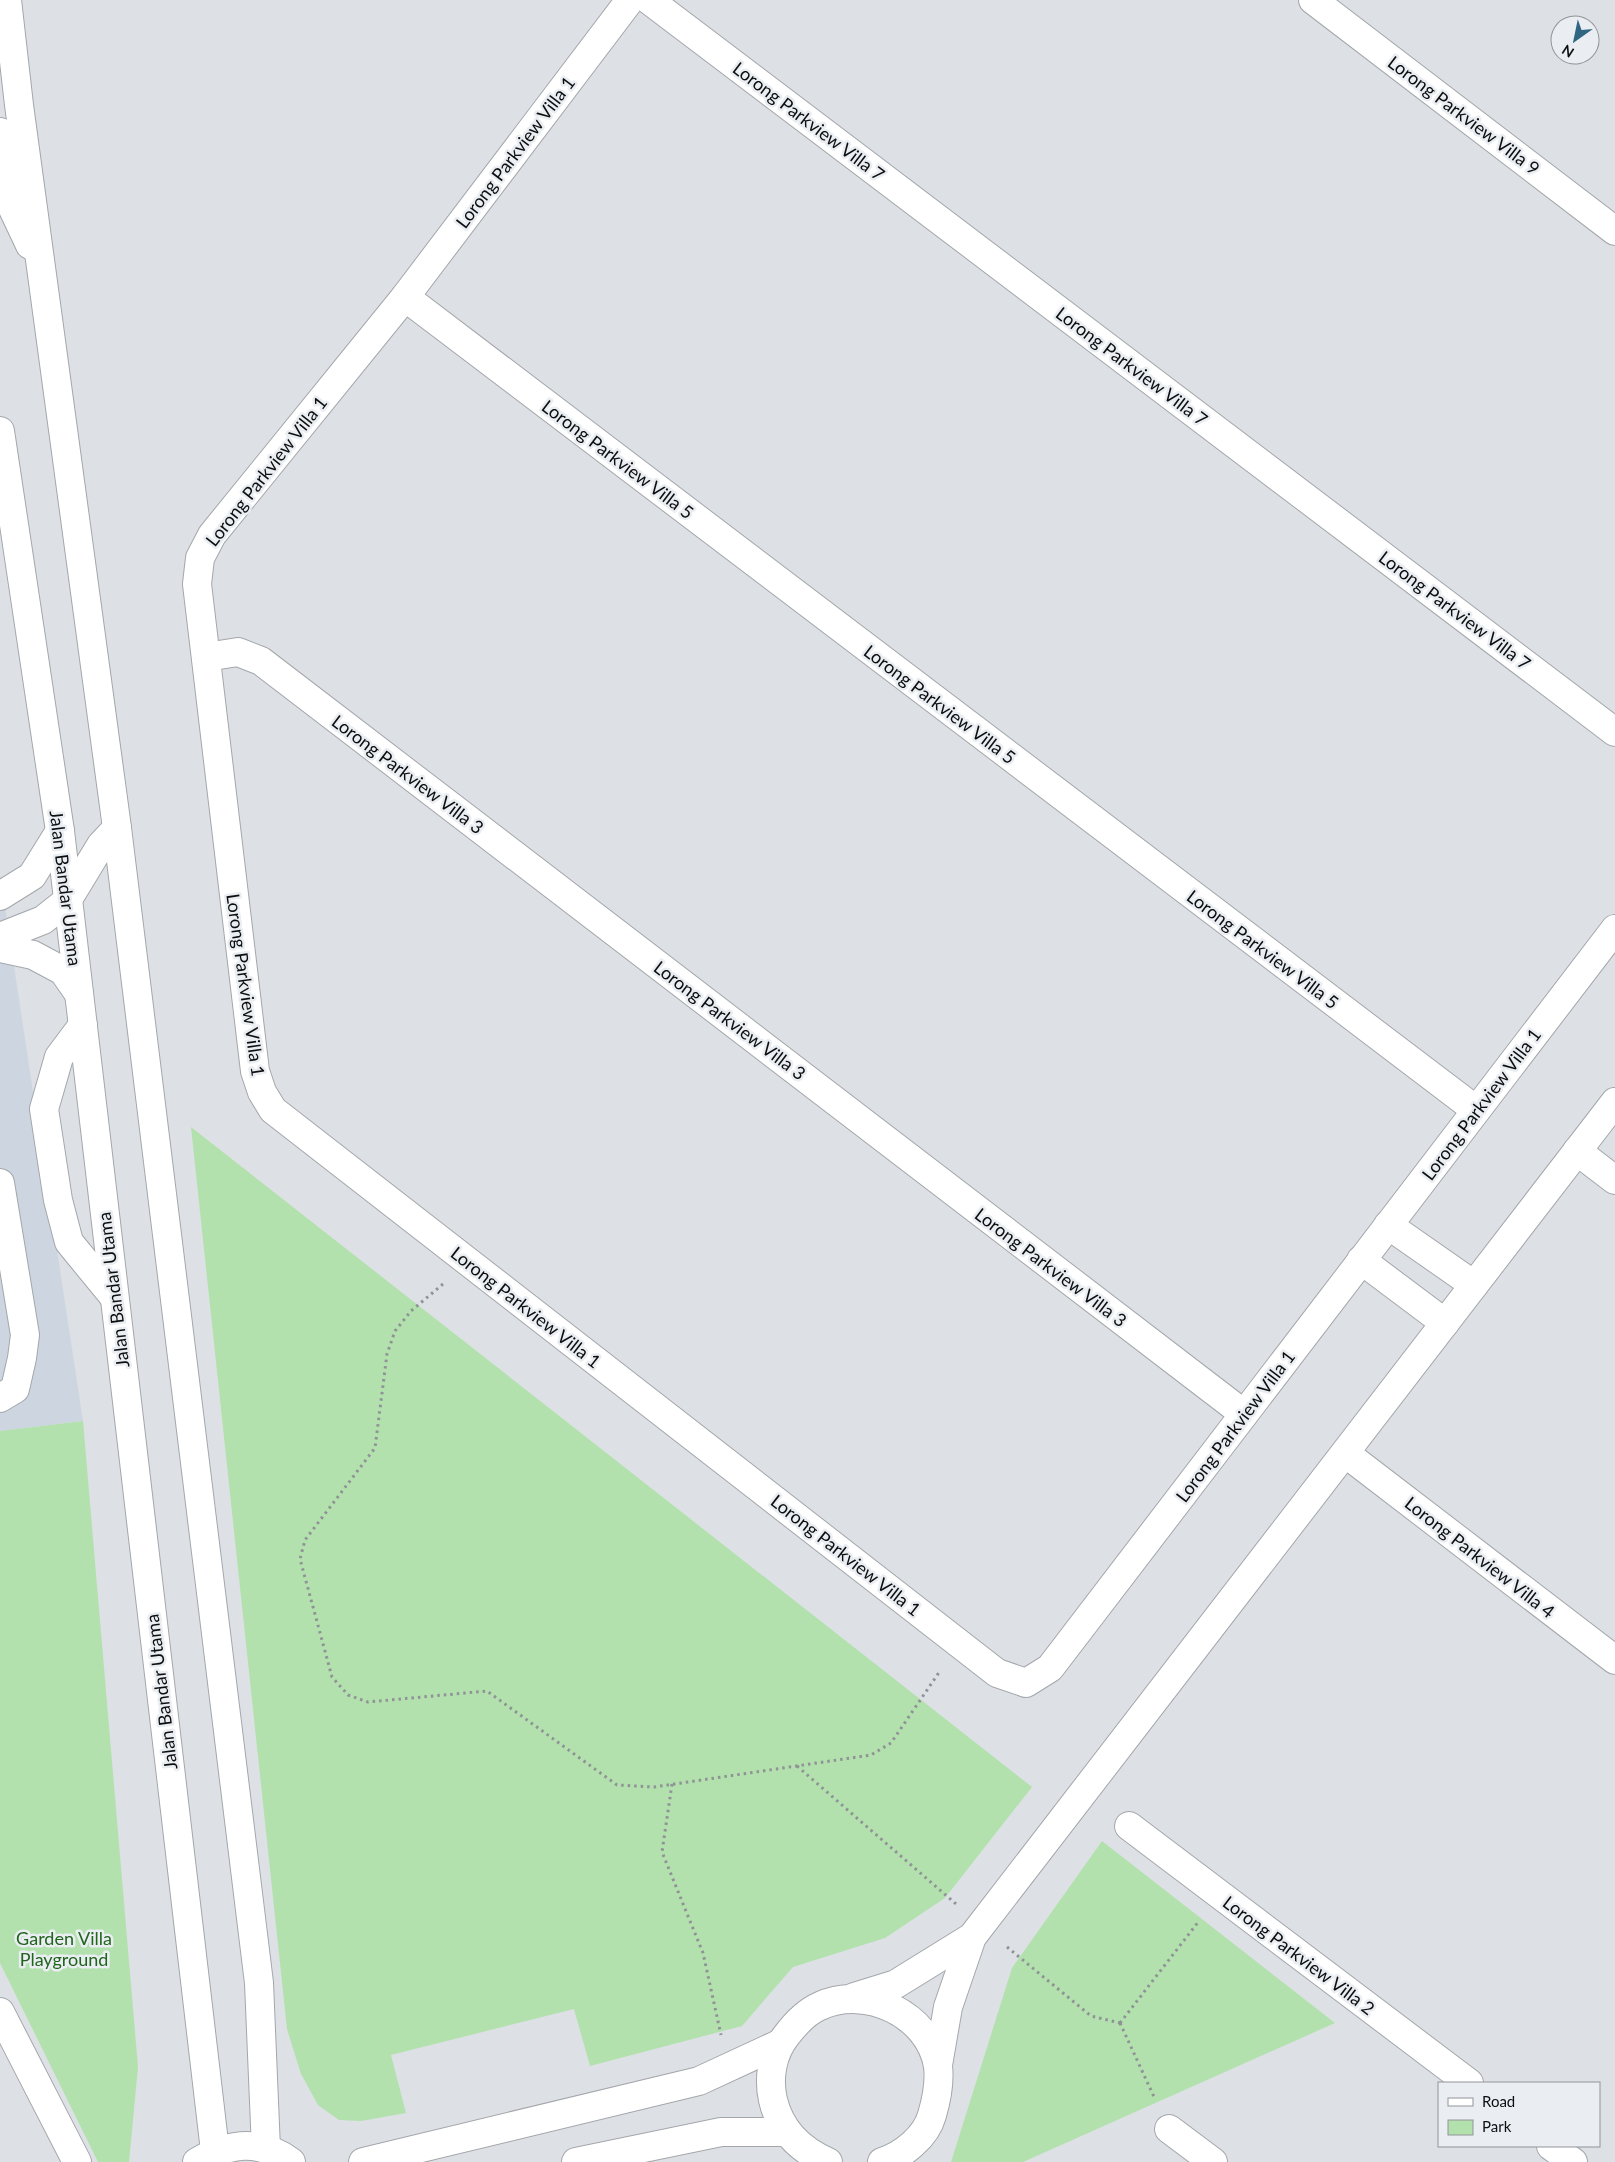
<svg xmlns="http://www.w3.org/2000/svg" width="1615" height="2162" viewBox="0 0 1615 2162" font-family="Lato,sans-serif">
<style>
.built{fill:#cdd6e0}
.green{fill:#b2e1ad}
.lines{fill:none;stroke-linecap:round;stroke-linejoin:round}
.minor-casing{stroke:#a3a7ab;stroke-width:30}
.path{stroke:#909396;stroke-width:3;stroke-dasharray:2.5 4;stroke-linecap:butt}
.minor{stroke:#fff;stroke-width:28}
.labels{text-anchor:middle;dominant-baseline:central;stroke-width:5;stroke-linejoin:round;paint-order:stroke}
.street-label{font-size:18px;fill:#0c0e0f;stroke:#eaeef2}
.park-label{font-size:18px;fill:#21641c;stroke:#eaeef2}
</style>
<rect width="100%" height="100%" fill="#dde1e5"/>
<polygon class="built" points="0,874 83,1421 0,1431"/>
<g class="green">
<polygon points="191,1127 1032,1787 945,1898 885,1938 793,1967 742,2026 590,2066 574,2009 391,2055 406,2113 361,2121 339,2120 318,2105 301,2074 287,2029"/>
<polygon points="83,1421 138,2067 129,2162 98,2162 0,1963 0,1431"/>
<polygon points="1102,1841 1335,2023 1023,2162 951,2162 1012,1968"/>
</g>
<g class="lines">
<g class="minor-casing">
<g id="minor">
<polyline points="7,0 19,105 117,828 259,1983 266,2149"/>
<polyline points="630,0 405,297 212,535 200,558 197,584 255,1071 262,1092 273,1110 997,1673 1026,1683 1050,1668 1615,929"/>
<polyline points="649,0 1615,732"/>
<polyline points="1313,0 1615,231"/>
<polyline points="0,132 4,143 12,207 30,245"/>
<polyline points="405,297 1476,1110"/>
<polyline points="0,431 60,831 215,2151"/>
<polyline points="206,657 238,652 261,661 1244,1414"/>
<polyline points="0,896 32,876 60,831"/>
<polyline points="0,937 43,920 67,901 101,845 117,828"/>
<polyline points="0,948 33,955 63,971 79,994"/>
<polyline points="83,1025 59,1057 44,1109 58,1200 69,1242 114,1297"/>
<polyline points="1577,1151 1615,1180"/>
<polyline points="0,1183 25,1335 22,1358 15,1389 0,1398"/>
<polyline points="1388,1225 1474,1285"/>
<polyline points="1361,1260 1445,1323"/>
<polyline points="1345,1453 1615,1660"/>
<polyline points="1129,1826 1469,2083"/>
<polyline points="854,1997 896,1984 972,1937"/>
<polyline points="0,2012 77,2162"/>
<polyline points="938,2065 948,2007 972,1937 1615,1102"/>
<polyline points="1169,2129 1213,2162"/>
<polyline points="1551,2146 1573,2162"/>
<path d="M197,2162c31,-19 62,-24 94,0"/>
<polyline points="363,2162 699,2081 779,2044"/>
<polyline points="576,2162 721,2132 787,2132"/>
<path d="M828,2162c-28,-12 -48,-32 -55,-62 -5,-22 -1,-46 13,-64 9,-12 20,-24 34,-30 46,-21 109,8 118,60 2,17 -1,32 -6,49 -6,22 -29,40 -50,47"/>
</g>
</g>
<g class="path">
<polyline points="443,1284 411,1311 395,1331 387,1354 375,1448 305,1540 300,1559 332,1677 348,1695 368,1702 487,1691 617,1785 654,1787 871,1755 891,1743 940,1671"/>
<polyline points="797,1766 956,1904"/>
<polyline points="672,1784 662,1852 703,1953 721,2035"/>
<polyline points="1007,1947 1091,2016 1120,2023"/>
<polyline points="1120,2023 1199,1921"/>
<polyline points="1120,2023 1155,2099"/>
</g>
<use href="#minor" class="minor"/>
</g>
<g class="labels">
<g class="street-label">
<text transform="translate(1464 115) rotate(37)">Lorong Parkview Villa 9</text>
<text transform="translate(809 121) rotate(37)">Lorong Parkview Villa 7</text>
<text transform="translate(515 152) rotate(-53)">Lorong Parkview Villa 1</text>
<text transform="translate(1132 366) rotate(37)">Lorong Parkview Villa 7</text>
<text transform="translate(618 459) rotate(37)">Lorong Parkview Villa 5</text>
<text transform="translate(266 471) rotate(-52)">Lorong Parkview Villa 1</text>
<text transform="translate(1455 610) rotate(37)">Lorong Parkview Villa 7</text>
<text transform="translate(940 704) rotate(37)">Lorong Parkview Villa 5</text>
<text transform="translate(408 774) rotate(37)">Lorong Parkview Villa 3</text>
<text transform="translate(66 888) rotate(83)">Jalan Bandar Utama</text>
<text transform="translate(1263 949) rotate(37)">Lorong Parkview Villa 5</text>
<text transform="translate(246 985) rotate(82)">Lorong Parkview Villa 1</text>
<text transform="translate(730 1020) rotate(37)">Lorong Parkview Villa 3</text>
<text transform="translate(1481 1104) rotate(-53)">Lorong Parkview Villa 1</text>
<text transform="translate(1051 1267) rotate(37)">Lorong Parkview Villa 3</text>
<text transform="translate(113 1290) rotate(-97)">Jalan Bandar Utama</text>
<text transform="translate(526 1307) rotate(38)">Lorong Parkview Villa 1</text>
<text transform="translate(1235 1426) rotate(-53)">Lorong Parkview Villa 1</text>
<text transform="translate(846 1555) rotate(38)">Lorong Parkview Villa 1</text>
<text transform="translate(1480 1557) rotate(38)">Lorong Parkview Villa 4</text>
<text transform="translate(161 1692) rotate(-97)">Jalan Bandar Utama</text>
<text transform="translate(1299 1955) rotate(37)">Lorong Parkview Villa 2</text>
</g>
<g class="park-label">
<text x="64" y="1938">Garden Villa<tspan x="64" dy="21">Playground</tspan></text>
</g>
</g>
<rect x="1438" y="2082" width="162" height="65" fill="#eaeef2" stroke="#919497"/>
<rect x="1448" y="2098" width="25" height="8" fill="#ffffff" stroke="#919497"/>
<text x="1482" y="2107" font-size="15" fill="#0c0e0f">Road</text>
<rect x="1448" y="2120" width="25" height="15" fill="#b2e1ad" stroke="#919497"/>
<text x="1482" y="2132" font-size="15" fill="#0c0e0f">Park</text>
<g transform="translate(1575 40) rotate(213)"><circle r="24" fill="#eaeef2" stroke="#919497"/>
<path d="M0-4L9 19L0 12L-9 19Z" fill="#316682"/>
<text y="-8" font-size="14" font-weight="bold" text-anchor="middle" fill="#0c0e0f">N</text>
</g>
</svg>
